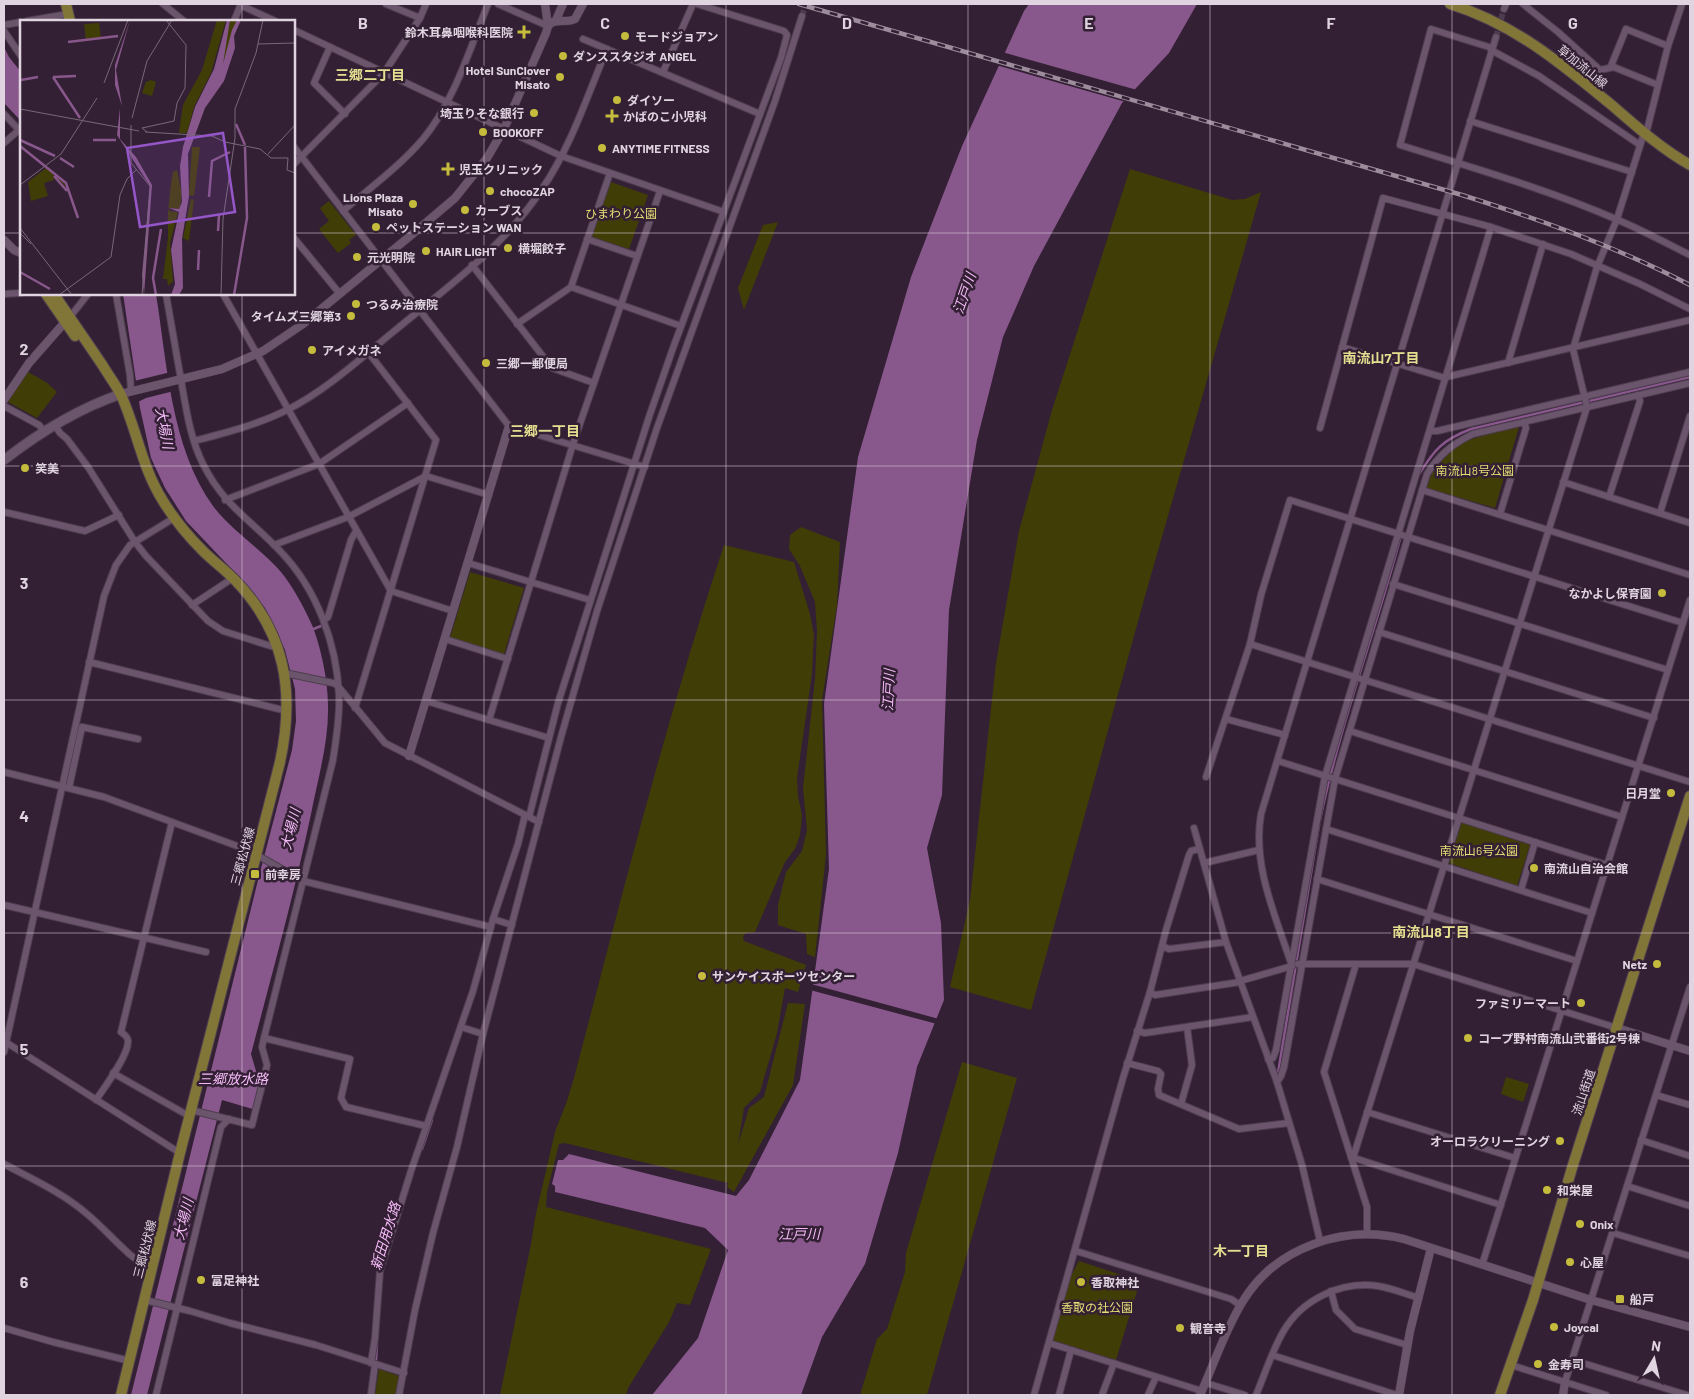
<svg xmlns="http://www.w3.org/2000/svg" width="1694" height="1399" viewBox="0 0 1694 1399" font-family="Barlow,'Noto Sans JP',sans-serif">
<style>
.green{fill:#413d06}
.water{fill:#88578b}
.pier{fill:#332034}
.lines{fill:none;stroke-linecap:round;stroke-linejoin:round}
.stream{stroke:#88578b;stroke-width:2.5}
.minor-tunnel{stroke:#4d3b4e;stroke-width:6;stroke-dasharray:6 3;stroke-linecap:butt}
.minor-casing{stroke:#4e3e4f;stroke-width:8}
.tertiary-casing{stroke:#4e3e4f;stroke-width:9}
.secondary-casing{stroke:#4e3e4f;stroke-width:11}
.primary-casing{stroke:#4e3e4f;stroke-width:12}
.minor{stroke:#6b556c;stroke-width:6}
.tertiary{stroke:#6b556c;stroke-width:8}
.secondary{stroke:#6b556c;stroke-width:9}
.primary{stroke:#827538;stroke-width:10}
.rail-casing{stroke:#9c8c9c;stroke-width:4.5}
.rail{stroke:#332034;stroke-width:2.5;stroke-dasharray:8;stroke-linecap:butt}
.grid{fill:none;stroke:#e1d4e1;stroke-width:1;stroke-opacity:0.55}
.poi-dot{fill:#c5bc3d;stroke:#332034;stroke-width:2}
.labels{text-anchor:middle;dominant-baseline:central;stroke-width:5;stroke-linejoin:round;paint-order:stroke}
.poi-label{font-size:12px;font-weight:bold;fill:#e1d4e1;stroke:#332034;text-anchor:start}
.street-label{font-size:12px;fill:#e1d4e1;stroke:#332034}
.park-label{font-size:12px;fill:#e6df75;stroke:#332034}
.neighbourhood-label{font-size:14px;font-weight:bold;fill:#e4df90;stroke:#332034}
.water-label{font-size:14px;font-style:italic;fill:#f4baf7;stroke:#332034}
.inset-river{fill:none;stroke:#88578b;stroke-width:2.5}
.inset-road{fill:none;stroke:#796879;stroke-width:1}
.view{fill:#9456c8;fill-opacity:0.15;stroke:#9456c8;stroke-width:2.5}
.inset-edge{fill:none;stroke:#e1d4e1;stroke-width:2.5}
.grid-label{font-size:16px;text-anchor:middle;font-weight:bold;fill:#e1d4e1;stroke:#332034;stroke-width:5;stroke-linejoin:round;paint-order:stroke}
</style>
<rect width="100%" height="100%" fill="#332034"/>
<g class="green">
<polygon points="1130,169 1232,200 1245,199 1261,192 1145,596 1031,1010 950,987 970,900 996,663 1019,531 1052,410"/>
<polygon points="611,182 648,195 629,249 592,237"/>
<polygon points="329,201 356,235 349,240 351,243 338,253 319,229 329,221 320,208"/>
<polygon points="778,222 744,310 738,288 763,225"/>
<polygon points="28,372 46,382 57,392 37,418 8,402"/>
<path d="M1519,427l-24,81 -68,-20c3,-8 5,-19 10,-26 18,-24 55,-28 82,-35z"/>
<polygon points="801,527 840,542 837,605 822,700 826,855 815,957 807,954 806,934 778,925 778,905 786,872 802,851 807,830 803,788 815,679 817,631 815,602 800,566 789,549 790,535"/>
<path d="M724,545l70,17 16,52 4,21 -2,39 -15,104 1,18 4,19 -2,20 -5,14 -10,13 -30,70 -9,1 -3,3 1,5 62,24 -8,27 -13,-4 -8,45 -17,59 -16,16 -6,37 11,-37 15,-11 24,-94 17,1 -12,81 -59,107 -7,-5 1,-4 -163,-40 -6,1 -12,48 -1,15 165,42 -21,56 -13,-2 -8,19 -41,66 -2,7h-126l31,-151 4,-26 20,-86 12,-31 7,-23c47,-179 92,-358 150,-533z"/>
<polygon points="470,572 524,588 504,654 450,638"/>
<polygon points="1462,822 1530,845 1517,886 1449,863"/>
<polygon points="962,1062 1017,1078 927,1395 860,1395 877,1339 887,1329 905,1272 906,1253"/>
<polygon points="1506,1077 1529,1084 1523,1102 1501,1094"/>
<polygon points="1079,1261 1140,1281 1116,1360 1052,1340 1071,1276"/>
<polygon points="379,1369 399,1376 396,1395 375,1395"/>
</g>
<g class="water">
<polygon points="1029,4 1197,4 1169,53 1122,103 1034,266 1003,337 977,440 949,610 942,795 927,848 941,923 944,1000 917,1067 898,1153 865,1264 822,1337 801,1395 652,1395 698,1338 728,1250 705,1228 555,1192 555,1186 552,1184 558,1160 563,1160 569,1154 736,1196 749,1180 800,1080 829,869 824,704 858,457 911,277 962,146 1024,11"/>
<polygon points="4,47 9,57 21,72 21,121 4,103"/>
<path d="M123,294h33c11,69 15,154 57,212 19,25 47,42 68,66 12,15 23,35 31,53 9,22 16,56 16,80 1,37 -10,73 -17,109 -17,81 -39,160 -60,240l5,17 13,3 -10,37 -37,-11 -75,295h-16l128,-519 33,-126 4,-29 -1,-32 -10,-39 -20,-42 -21,-26 -58,-61 -21,-33 -14,-30 -11,-50z"/>
</g>
<g class="pier">
<polygon points="1002,52 1137,90 1126,102 996,65"/>
<polygon points="171,372 174,391 146,398 138,402 134,381"/>
<polygon points="811,984 939,1019 937,1024 810,990"/>
</g>
<g class="lines">
<g class="stream">
<path d="M1418,476c16,-26 24,-36 53,-47l219,-52"/>
<polyline points="311,630 321,626"/>
<path d="M1320,820c20,-96 55,-187 80,-281"/>
<polyline points="1278,1073 1319,825"/>
<polyline points="422,1149 432,1120"/>
<polyline points="376,1361 377,1344"/>
</g>
<g class="minor-tunnel">
<polyline points="802,16 806,4"/>
<polyline points="1496,37 1504,9"/>
</g>
<g class="minor-casing">
<g id="minor">
<polyline points="163,4 184,21"/>
<polyline points="386,4 420,18"/>
<polyline points="498,4 548,26"/>
<polyline points="1523,4 1558,32 1600,70 1614,67"/>
<polyline points="240,5 275,21"/>
<polyline points="1504,9 1506,4"/>
<polyline points="27,21 68,14"/>
<polyline points="234,21 241,4"/>
<polyline points="4,25 21,22"/>
<polyline points="294,30 561,156 724,212"/>
<polyline points="4,31 21,56"/>
<polyline points="583,39 760,114"/>
<polyline points="330,47 314,83 345,114"/>
<path d="M1492,48l-61,-19 -31,116c73,23 147,44 218,75 24,10 48,23 72,35"/>
<polyline points="1491,50 1539,76 1640,145"/>
<polyline points="663,72 693,4"/>
<polyline points="1658,85 1611,66 1626,29 1668,46"/>
<polyline points="4,114 21,132"/>
<polyline points="1470,121 1632,172"/>
<polyline points="1646,134 1668,46 1682,4"/>
<polyline points="4,143 19,130"/>
<polyline points="294,147 509,426 645,467"/>
<polyline points="294,164 384,73 420,18 426,4"/>
<path d="M343,211c27,-23 57,-45 80,-72 31,-37 47,-91 65,-135"/>
<polyline points="294,238 340,294"/>
<polyline points="587,239 637,256"/>
<polyline points="472,265 552,368 594,383"/>
<polyline points="571,287 681,326"/>
<polyline points="4,294 21,293"/>
<polyline points="116,294 130,375 131,391"/>
<path d="M166,294c5,29 10,57 15,86 5,28 9,58 22,84 21,42 47,55 77,87 37,38 57,93 59,145 1,21 -3,43 -6,64l-69,278 -2,9 5,18 -15,60 -61,-15"/>
<polyline points="223,294 391,591 453,611"/>
<polyline points="70,317 88,294"/>
<polyline points="517,324 571,287 610,173"/>
<polyline points="1342,347 1445,378"/>
<polyline points="1508,363 1543,244"/>
<polyline points="1446,377 1690,320"/>
<polyline points="4,406 39,425 44,431"/>
<polyline points="54,424 60,433 67,439 88,467 135,542 146,556 208,621 223,631 277,648"/>
<polyline points="1320,428 1383,198 1491,227 1571,254 1640,284 1690,309"/>
<polyline points="1430,431 1437,431 1690,372"/>
<path d="M194,441c31,-8 63,-16 93,-31 38,-19 73,-51 106,-78 53,-44 111,-85 149,-143 29,-42 45,-93 65,-140"/>
<polyline points="1563,482 1690,523"/>
<polyline points="1422,490 1690,575"/>
<polyline points="1609,497 1640,401 1638,395"/>
<polyline points="225,500 319,464 408,403"/>
<polyline points="4,512 85,531 119,515"/>
<polyline points="1660,513 1690,416"/>
<polyline points="1500,514 1526,428 1524,422"/>
<polyline points="274,545 348,517 426,476 489,495"/>
<polyline points="468,563 590,600"/>
<polyline points="1393,584 1668,670"/>
<polyline points="192,605 233,578"/>
<polyline points="324,620 328,617 351,540 356,531"/>
<polyline points="1379,632 1654,718"/>
<polyline points="445,639 508,659"/>
<polyline points="1250,644 1690,782"/>
<polyline points="89,662 287,711"/>
<polyline points="285,673 333,683 337,685 385,743 539,822"/>
<polyline points="426,701 549,738"/>
<polyline points="355,708 436,440 368,352"/>
<polyline points="1226,719 1285,735"/>
<polyline points="489,720 573,444 660,191"/>
<polyline points="1350,731 1622,817"/>
<polyline points="1278,761 1607,865"/>
<polyline points="4,772 104,797 248,850 303,881 491,927"/>
<polyline points="1206,777 1250,644 1261,595 1290,500 1683,623"/>
<polyline points="69,788 82,727 138,739"/>
<polyline points="529,817 558,703 649,417 673,348 781,58 787,35 784,31 697,4"/>
<polyline points="1194,828 1226,942 1277,1082 1302,1165 1320,1241"/>
<polyline points="1326,829 1592,913"/>
<polyline points="1204,863 1259,850"/>
<polyline points="1317,879 1577,961"/>
<polyline points="1521,890 1535,842"/>
<polyline points="4,905 206,952"/>
<polyline points="493,919 512,925"/>
<polyline points="1162,946 1169,949 1226,942"/>
<polyline points="1298,964 1413,964 1617,1028"/>
<polyline points="1356,964 1324,1072 1367,1207 1367,1234"/>
<path d="M1240,981l52,-15c-16,-49 -40,-100 -31,-152l235,-777"/>
<polyline points="1150,992 1155,995 1240,982"/>
<polyline points="461,1027 483,1034"/>
<polyline points="1137,1031 1145,1033 1253,1017"/>
<polyline points="264,1038 350,1059 341,1098 346,1107 426,1126"/>
<polyline points="4,1041 180,1153"/>
<polyline points="4,1052 104,596 116,565 130,545 174,518"/>
<polyline points="1268,1059 1273,1058 1276,1050 1325,776 1491,227"/>
<polyline points="1127,1063 1158,1071 1161,1074 1158,1089 1159,1095 1239,1129 1289,1123"/>
<polyline points="113,1073 189,1116"/>
<path d="M1277,1082l4,-6 3,-9 51,-288 92,-305c12,-19 25,-30 46,-40l217,-51"/>
<polyline points="1656,1095 1690,1105"/>
<path d="M96,1100c8,-12 33,-45 32,-59 0,-4 -4,-7 -7,-9l51,-210"/>
<polyline points="1181,1104 1192,1065 1187,1027"/>
<polyline points="1367,1112 1515,1158"/>
<polyline points="1641,1140 1690,1156"/>
<polyline points="1351,1157 1501,1205"/>
<polyline points="1353,1158 1587,407 1573,349 1597,267 1617,219 1644,133"/>
<path d="M4,1164c28,15 59,29 83,50 22,18 39,42 65,56"/>
<polyline points="1627,1186 1690,1206"/>
<polyline points="1613,1233 1690,1256"/>
<polyline points="1076,1251 1231,1299 1240,1305"/>
<polyline points="1482,1265 1690,600"/>
<polyline points="1331,1291 1336,1310 1355,1329 1407,1345"/>
<polyline points="145,1300 190,1311 230,1323 316,1345 404,1373"/>
<polyline points="4,1328 53,1342 130,1361"/>
<polyline points="1049,1343 1202,1391"/>
<polyline points="1272,1355 1397,1395"/>
<polyline points="1573,1360 1687,1395"/>
<polyline points="371,1363 375,1338 380,1271 411,1171 473,991 493,919 518,844 525,815"/>
<polyline points="1511,1365 1606,1395"/>
<polyline points="1565,1382 1690,987"/>
<polyline points="1206,1383 1245,1395"/>
<polyline points="156,1395 221,1127 229,1119"/>
<polyline points="371,1395 375,1364"/>
<polyline points="399,1395 415,1310 433,1233 457,1147 483,1034 561,737 597,611 657,428 775,101 802,16"/>
<polyline points="1034,1395 1123,1078 1150,992 1166,930 1189,855 1191,851 1199,849"/>
<polyline points="1059,1395 1071,1350"/>
<polyline points="1102,1395 1114,1363"/>
<polyline points="1148,1395 1156,1377"/>
<path d="M1256,1395c9,-21 16,-44 27,-63 19,-33 58,-51 95,-46 14,2 27,8 41,12"/>
</g>
</g>
<g class="tertiary-casing">
<g id="tertiary">
<polyline points="556,20 563,4"/>
<path d="M548,26c7,-9 17,-2 27,-7l8,-15"/>
<polyline points="4,240 14,250 21,253"/>
<polyline points="121,394 222,369 263,351 303,324 415,232 455,198 487,158 504,129 546,33 548,26 545,4"/>
<polyline points="4,400 29,363 65,322"/>
<polyline points="409,756 509,426"/>
<polyline points="1617,1028 1690,1051"/>
<path d="M1200,1395c14,-31 25,-65 43,-94 33,-54 101,-77 161,-62l187,61 99,27"/>
<polyline points="1399,1395 1410,1331 1431,1248"/>
<polyline points="1563,1395 1565,1382"/>
</g>
</g>
<g class="secondary-casing">
<path id="secondary" d="M4,460c36,-28 73,-51 117,-66"/>
</g>
<g class="primary-casing">
<g id="primary">
<polyline points="66,4 70,21"/>
<path d="M1450,4c65,20 113,61 164,103 24,21 48,42 76,58"/>
<polyline points="46,294 75,336"/>
<path d="M54,294c16,24 33,48 49,72 6,10 13,19 18,29 16,35 21,73 42,106 11,18 25,35 40,50 10,10 21,18 31,28 52,53 61,113 46,183l-100,391 -59,242"/>
<polyline points="1500,1395 1533,1300 1572,1168 1690,796"/>
</g>
</g>
<use href="#minor" class="minor"/>
<use href="#tertiary" class="tertiary"/>
<use href="#secondary" class="secondary"/>
<use href="#primary" class="primary"/>
<g class="rail-casing">
<path id="rail" d="M799,4l663,191c79,25 155,52 228,90"/>
</g>
<use href="#rail" class="rail"/>
</g>
<path class="grid" d="M242,4v17M484,4v1391M726,4v1391M968,4v1391M1210,4v1391M1452,4v1391M4,233h17M294,233h1396M242,294v1101M4,466h1686M4,700h1686M4,933h1686M4,1166h1686"/>
<g class="poi-dot">
<path d="M521.5 24.5h5v5h5v5h-5v5h-5v-5h-5v-5h5z"/>
<circle cx="625" cy="36" r="5"/>
<circle cx="563" cy="56" r="5"/>
<circle cx="560" cy="77" r="5"/>
<circle cx="617" cy="100" r="5"/>
<circle cx="534" cy="113" r="5"/>
<path d="M609.5 108.5h5v5h5v5h-5v5h-5v-5h-5v-5h5z"/>
<circle cx="483" cy="132" r="5"/>
<circle cx="602" cy="148" r="5"/>
<path d="M445.5 161.5h5v5h5v5h-5v5h-5v-5h-5v-5h5z"/>
<circle cx="490" cy="191" r="5"/>
<circle cx="413" cy="204" r="5"/>
<circle cx="465" cy="210" r="5"/>
<circle cx="376" cy="227" r="5"/>
<circle cx="508" cy="248" r="5"/>
<circle cx="426" cy="251" r="5"/>
<circle cx="357" cy="257" r="5"/>
<circle cx="356" cy="304" r="5"/>
<circle cx="351" cy="316" r="5"/>
<circle cx="312" cy="350" r="5"/>
<circle cx="486" cy="363" r="5"/>
<circle cx="25" cy="468" r="5"/>
<circle cx="1662" cy="593" r="5"/>
<circle cx="1671" cy="793" r="5"/>
<circle cx="1534" cy="868" r="5"/>
<rect x="250" y="869" width="10" height="10" rx="2.5"/>
<circle cx="1657" cy="964" r="5"/>
<circle cx="702" cy="976" r="5"/>
<circle cx="1581" cy="1003" r="5"/>
<circle cx="1468" cy="1038" r="5"/>
<circle cx="1560" cy="1141" r="5"/>
<circle cx="1547" cy="1190" r="5"/>
<circle cx="1580" cy="1224" r="5"/>
<circle cx="1570" cy="1262" r="5"/>
<circle cx="201" cy="1280" r="5"/>
<circle cx="1081" cy="1282" r="5"/>
<rect x="1615" y="1294" width="10" height="10" rx="2.5"/>
<circle cx="1554" cy="1327" r="5"/>
<circle cx="1180" cy="1328" r="5"/>
<circle cx="1538" cy="1364" r="5"/>
</g>
<g class="labels">
<g class="poi-label">
<text x="513" y="32" text-anchor="end">鈴木耳鼻咽喉科医院</text>
<text x="635" y="36">モードジョアン</text>
<text x="573" y="56">ダンススタジオ ANGEL</text>
<text x="550" y="70" text-anchor="end">Hotel SunClover<tspan x="550" dy="14">Misato</tspan></text>
<text x="627" y="100">ダイソー</text>
<text x="524" y="113" text-anchor="end">埼玉りそな銀行</text>
<text x="623" y="116">かばのこ小児科</text>
<text x="493" y="132">BOOKOFF</text>
<text x="612" y="148">ANYTIME FITNESS</text>
<text x="459" y="169">児玉クリニック</text>
<text x="500" y="191">chocoZAP</text>
<text x="403" y="197" text-anchor="end">Lions Plaza<tspan x="403" dy="14">Misato</tspan></text>
<text x="475" y="210">カーブス</text>
<text x="386" y="227">ペットステーション WAN</text>
<text x="518" y="248">横堀餃子</text>
<text x="436" y="251">HAIR LIGHT</text>
<text x="367" y="257">元光明院</text>
<text x="366" y="304">つるみ治療院</text>
<text x="341" y="316" text-anchor="end">タイムズ三郷第3</text>
<text x="322" y="350">アイメガネ</text>
<text x="496" y="363">三郷一郵便局</text>
<text x="35" y="468">笑美</text>
<text x="1652" y="593" text-anchor="end">なかよし保育園</text>
<text x="1661" y="793" text-anchor="end">日月堂</text>
<text x="1544" y="868">南流山自治会館</text>
<text x="265" y="874">前幸房</text>
<text x="1647" y="964" text-anchor="end">Netz</text>
<text x="712" y="976">サンケイスポーツセンター</text>
<text x="1571" y="1003" text-anchor="end">ファミリーマート</text>
<text x="1478" y="1038">コープ野村南流山弐番街2号棟</text>
<text x="1550" y="1141" text-anchor="end">オーロラクリーニング</text>
<text x="1557" y="1190">和栄屋</text>
<text x="1590" y="1224">Onix</text>
<text x="1580" y="1262">心屋</text>
<text x="211" y="1280">富足神社</text>
<text x="1091" y="1282">香取神社</text>
<text x="1630" y="1299">船戸</text>
<text x="1564" y="1327">Joycal</text>
<text x="1190" y="1328">観音寺</text>
<text x="1548" y="1364">金寿司</text>
</g>
<g class="street-label">
<text transform="translate(1583 66) rotate(39)">草加流山線</text>
<text transform="translate(242 856) rotate(-75)">三郷松伏線</text>
<text transform="translate(1583 1092) rotate(-72)">流山街道</text>
<text transform="translate(144 1249) rotate(-76)">三郷松伏線</text>
</g>
<g class="park-label">
<text x="621" y="213">ひまわり公園</text>
<text x="1475" y="470">南流山8号公園</text>
<text x="1479" y="850">南流山6号公園</text>
<text x="1097" y="1307">香取の社公園</text>
</g>
<g class="neighbourhood-label">
<text x="370" y="74">三郷二丁目</text>
<text x="1381" y="357">南流山7丁目</text>
<text x="545" y="430">三郷一丁目</text>
<text x="1431" y="931">南流山8丁目</text>
<text x="1241" y="1250">木一丁目</text>
</g>
<g class="water-label">
<text transform="translate(964 293) rotate(-71)">江戸川</text>
<text transform="translate(165 428) rotate(79)">大場川</text>
<text transform="translate(888 690) rotate(-87)">江戸川</text>
<text transform="translate(290 829) rotate(-76)">大場川</text>
<text x="233" y="1078">三郷放水路</text>
<text transform="translate(183 1219) rotate(-76)">大場川</text>
<text x="799" y="1233">江戸川</text>
<text transform="translate(385 1236) rotate(-73)">新田用水路</text>
</g>
</g>
<g transform="translate(20 20)">
<rect width="275" height="275" fill="#332034"/>
<path d="M197,0h9l-15,53 -17,34 -7,26h-8l4,-28 19,-35zM210,0h7l-14,44 -1,-6zM79,3l2,15 -15,2 -2,-16zM131,60l5,2 -4,14 -10,-3 4,-11zM172,127h8l-6,49 -5,-1zM26,148l17,14 6,8 -16,-16 1,6 -10,3 4,13 -17,5 -3,-19zM157,150l5,25 -4,-1 3,1v7l-2,7 -10,-1v3l9,1 -8,31 3,38 -5,5 -1,-7h-4l5,-41v-26l3,-29 2,-11zM171,179l3,1 -5,41 -6,-3z" fill="#413d06"/>
<path d="M110,0l-14,50 6,36 -7,-21v-20zM207,0h3l-7,44 9,-34 5,-10h4l-7,16 1,12 -11,33 -19,27 -17,46 1,42 -7,43 1,49 -4,7h-8l4,-11 -4,-34 8,-38 -10,-4 10,1 3,-7 -2,-36 3,-19 12,-40 19,-38zM100,88v31l16,18 16,28 -8,110 -2,-20 8,-89 -33,-51z" fill="#88578b"/>
<path class="inset-river" d="M48,22l50,-6M33,57l23,-1M33,57l27,41M1,60l17,-3M216,104l9,21M0,120l35,16M73,120h23M0,126l46,37 12,35M40,138l14,9M34,156l13,15M189,177l3,-36 18,-9M198,211l1,-16M178,250l1,-20M0,252l30,17M136,275l-3,-17 8,-49M214,275l13,-77 -2,-71"/>
<path class="inset-road" d="M238,24l37,-1M84,63l24,-63M0,89l119,22M112,98l15,-57 25,-41M111,105v38l19,23 -8,109M125,112l67,4 13,6 35,7 11,9h17l-1,12 8,3M127,112l-5,-4 32,-7 3,-18 8,-15 1,-43 -20,-25M248,134l27,-29M0,165l41,-31 36,-56M0,208l52,67M0,213l11,11M39,275l52,-38 9,-62 7,-16 10,-10M201,275l2,-76 12,-81v-29l21,-56 7,-33"/>
<path class="view" d="M203,113l12,79 -95,15 -13,-79z"/>
<rect width="275" height="275" class="inset-edge"/>
</g>
<g class="grid-label">
<text x="363" y="29">B</text>
<text x="605" y="29">C</text>
<text x="847" y="29">D</text>
<text x="1089" y="29">E</text>
<text x="1331" y="29">F</text>
<text x="1573" y="29">G</text>
<text x="24" y="355">2</text>
<text x="24" y="589">3</text>
<text x="24" y="822">4</text>
<text x="24" y="1055">5</text>
<text x="24" y="1288">6</text>
</g>
<rect width="1694" height="1399" fill="none" stroke="#e1d4e1" stroke-width="10"/>
<g transform="translate(1654 1359) rotate(9)" stroke="#332034" stroke-width="4" paint-order="stroke">
<path d="M0-4L9 19L0 12L-9 19Z" fill="#e1d4e1"/>
<text y="-8" font-size="14" font-weight="bold" text-anchor="middle" fill="#e1d4e1">N</text>
</g>
</svg>
